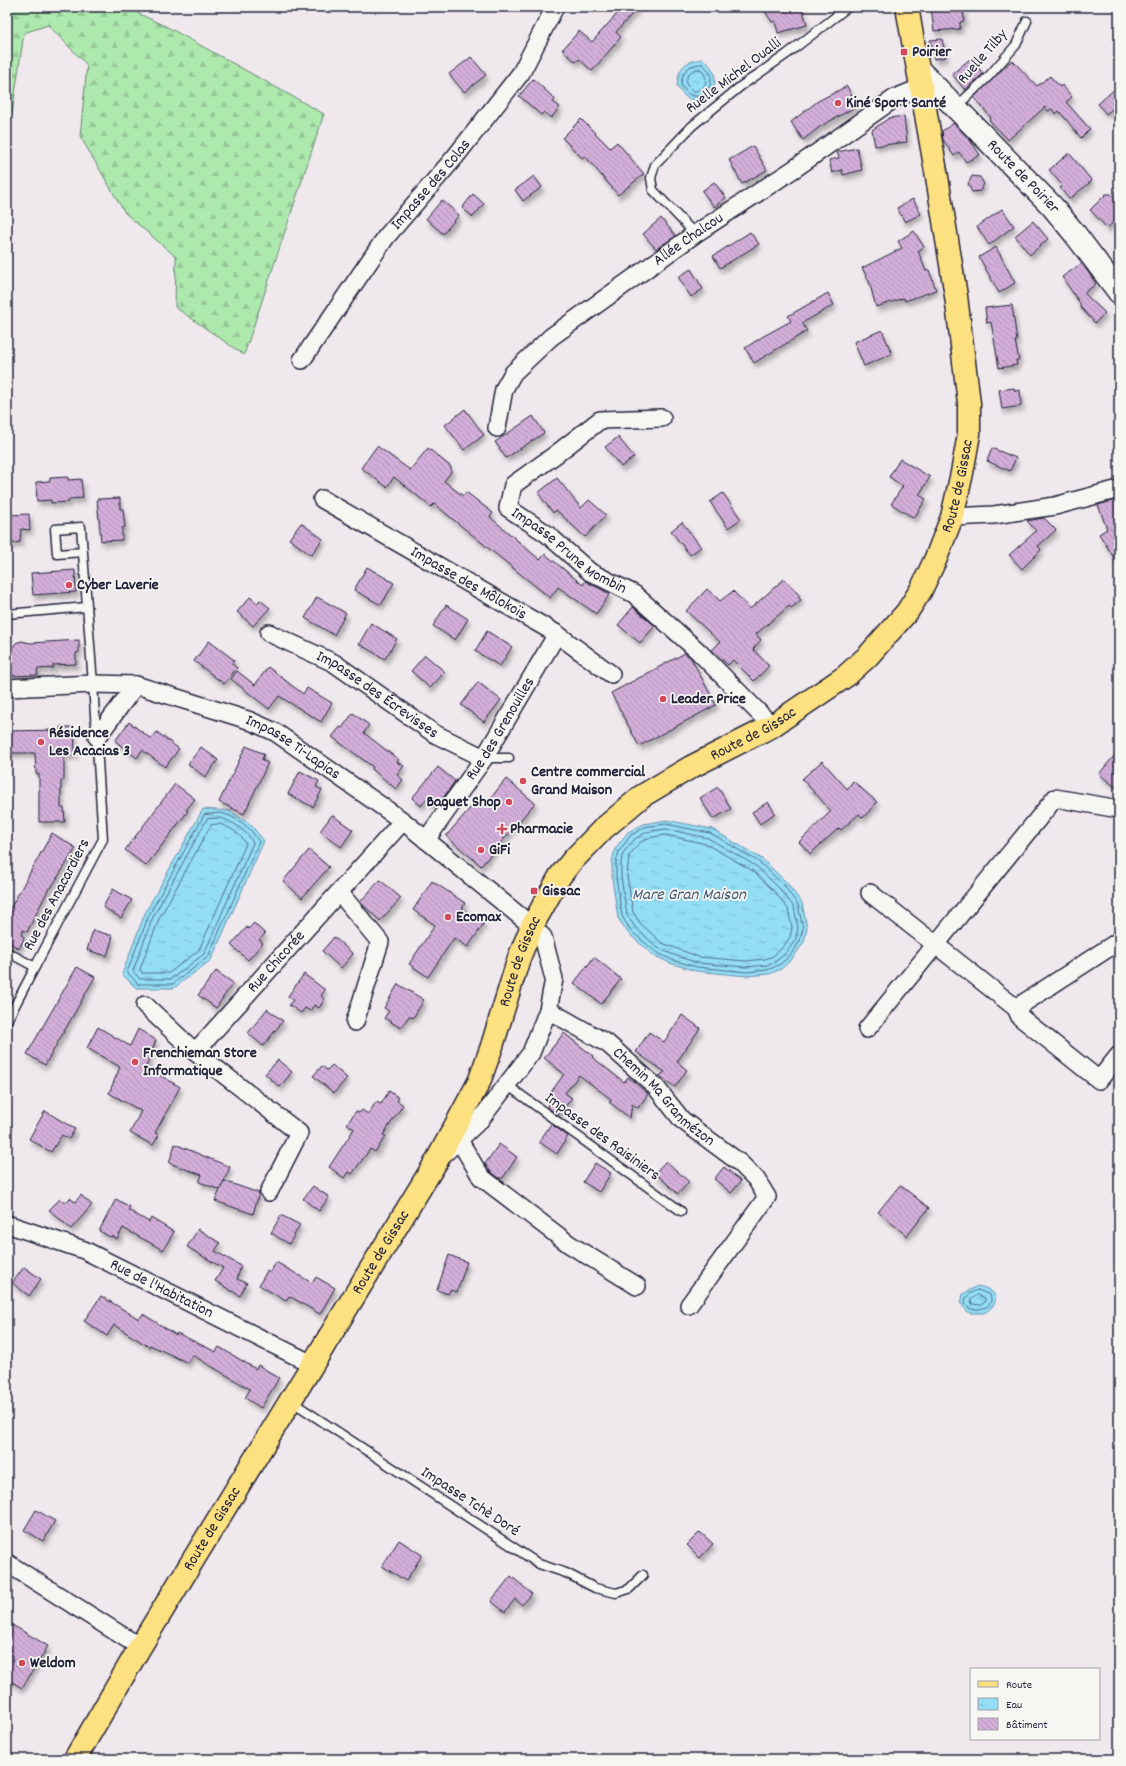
<svg xmlns="http://www.w3.org/2000/svg" width="1126" height="1766" viewBox="0 0 1126 1766" font-family="Dekko,sans-serif">
<style>
.forest{fill:url(#forest-firs);stroke:#688574}
.water{fill:url(#water-ripples);stroke:#6692ab}
.lines{fill:none;stroke-linecap:round;stroke-linejoin:round}
.shore{stroke:#4f6d85;stroke-width:1}
.building{fill:url(#building-back-hatch);stroke:#22223b;filter:url(#shadow)}
.lane-casing{stroke:#22223b;stroke-width:11}
.street-casing{stroke:#22223b;stroke-width:20}
.secondary-casing{stroke:#22223b;stroke-width:25}
.primary-casing{stroke:#22223b;stroke-width:25}
.lane{stroke:#f6f6f2;stroke-width:8}
.street{stroke:#f6f6f2;stroke-width:17}
.secondary{stroke:#f6f6f2;stroke-width:22}
.primary{stroke:#fde080;stroke-width:22}
.poi-dot{fill:#d1495b;stroke:#f6f6f2;stroke-width:1.5}
.labels{text-anchor:middle;dominant-baseline:central;stroke-width:3.5;stroke-linejoin:round;paint-order:stroke}
.poi-label{font-size:16px;font-weight:bold;fill:#22223b;stroke:#f6f6f2;text-anchor:start}
.street-label{font-size:16px;fill:#22223b;stroke:#f6f6f2}
.water-label{font-size:17px;font-style:italic;fill:#445a73;stroke:#f6f6f2}
</style>
<defs>
<pattern id="forest-firs" width="22" height="20" patternUnits="userSpaceOnUse"><rect width="22" height="20" fill="#ade8ad"/><path d="M5 1l3.5 6h-7zM16 11l3.5 6h-7z" fill="#95c796"/></pattern>
<pattern id="water-ripples" width="26" height="14" patternUnits="userSpaceOnUse"><rect width="26" height="14" fill="#93ddf5"/><path d="M2 4q2-2 4 0t4 0M15 11q2-2 4 0t4 0" fill="none" stroke="#7ebdd3"/></pattern>
<pattern id="building-back-hatch" width="6" height="6" patternUnits="userSpaceOnUse"><rect width="6" height="6" fill="#d2aed8"/><path d="M-1 5l2 2M0 0l6 6M5-1l2 2" fill="none" stroke="#b495ba"/></pattern>
<filter id="shadow"><feDropShadow dx="2.5" dy="4.5" stdDeviation="2" flood-color="#0004"/></filter>
</defs>
<rect width="100%" height="100%" fill="#efe8ed"/>
<filter id="ink" filterUnits="userSpaceOnUse"><feTurbulence type="fractalNoise" baseFrequency=".025" numOctaves="2"/><feDisplacementMap in="SourceGraphic" scale="8" xChannelSelector="R" yChannelSelector="G"/><feConvolveMatrix kernelMatrix="1 2 1 2 8 2 1 2 1" color-interpolation-filters="sRGB"/></filter>
<g filter="url(#ink)">
<polygon class="forest" points="7,7 125,7 173,30 324,114 244,355 175,307 176,257 125,213 80,136 87,65 48,25 24,33 12,114 7,120"/>
<g class="water">
<path d="M702,59c33,20 -5,64 -25,27 2,-19 6,-24 25,-27z"/>
<polygon points="203,809 230,811 251,825 264,841 211,960 174,988 136,988 122,974 145,913"/>
<polygon points="666,820 712,829 762,859 786,882 802,903 807,928 804,942 792,959 781,969 769,974 746,976 696,971 670,963 653,955 628,933 618,918 612,878 612,862 615,849 628,832 644,824"/>
<path d="M977,1286c20,3 26,16 7,27h-15l-8,-9 2,-10z"/>
</g>
<g class="lines">
<g class="shore">
<path d="M702,64c24,16 -5,50 -21,21 1,-14 7,-21 21,-21z"/>
<path d="M700,69c10,8 7,22 -7,22l-7,-7c1,-10 4,-14 14,-15z"/>
<path d="M220,813c16,3 32,15 39,29l-51,115 -35,27h-35l-11,-12 22,-57 55,-100z"/>
<path d="M220,818c13,3 27,13 33,25l-49,111 -33,25h-31l-7,-8 20,-54 54,-98z"/>
<path d="M219,824c10,2 23,11 27,20l-47,106 -30,23h-27l-2,-4 19,-50 52,-94z"/>
<polygon points="666,824 710,833 759,862 783,884 798,905 803,928 800,941 789,957 779,965 767,970 746,972 697,967 672,960 656,952 631,931 622,916 616,877 616,862 619,851 631,835 645,827"/>
<polygon points="666,829 708,838 756,866 779,888 794,907 798,928 796,939 786,953 776,961 767,965 746,967 698,963 674,955 658,948 635,927 627,915 621,877 621,862 623,853 635,839 647,832"/>
<polygon points="666,835 706,844 753,871 775,892 788,909 792,927 790,937 782,948 773,956 765,959 746,961 699,957 662,943 640,923 633,912 627,876 629,856 639,843 649,838"/>
<path d="M978,1290l12,5c5,13 -10,15 -20,14l-5,-6c0,-7 6,-11 13,-13z"/>
<polygon points="978,1295 985,1298 985,1302 981,1305 972,1304 971,1300"/>
</g>
</g>
<g class="building">
<polygon points="623,7 638,7 616,32 621,37 592,71 579,59 576,62 562,50 579,31 592,42"/>
<polygon points="762,7 802,7 807,25 778,33 775,21 772,22"/>
<polygon points="931,7 963,7 964,21 960,22 960,29 934,31"/>
<polygon points="942,39 946,57 934,59 930,40"/>
<polygon points="471,57 486,75 464,92 449,74"/>
<polygon points="971,58 983,74 965,90 952,74"/>
<polygon points="1012,60 1037,86 1050,76 1060,87 1062,85 1072,97 1066,102 1090,129 1081,138 1059,111 1056,114 1052,109 1048,111 1045,107 1008,140 989,120 991,118 974,97"/>
<polygon points="533,79 555,99 553,102 560,107 551,118 544,112 541,115 519,96"/>
<polygon points="1119,85 1119,104 1106,114 1098,104"/>
<polygon points="847,86 857,106 821,126 803,140 791,122 818,101"/>
<polygon points="904,116 907,142 875,146 872,130 889,118"/>
<polygon points="581,119 610,148 617,142 644,174 618,195 585,156 582,158 562,138"/>
<polygon points="954,123 970,140 980,155 966,162 959,152 954,156 943,140 942,131"/>
<polygon points="753,146 767,170 742,184 729,160"/>
<polygon points="857,148 862,170 843,175 842,170 832,173 829,160 839,158 837,152"/>
<polygon points="1069,153 1092,181 1069,199 1060,188 1062,185 1049,170"/>
<polygon points="534,176 542,187 523,201 515,190"/>
<polygon points="972,176 980,177 984,184 980,191 972,192 968,184"/>
<polygon points="714,182 726,198 714,207 702,191"/>
<polygon points="473,194 484,204 473,217 462,208"/>
<polygon points="1106,194 1111,194 1119,202 1119,217 1107,228 1090,210"/>
<polygon points="913,199 921,214 905,222 897,208"/>
<polygon points="442,200 459,215 443,234 426,219"/>
<polygon points="1002,209 1014,226 989,245 977,227"/>
<polygon points="661,218 676,236 656,249 643,234"/>
<polygon points="1033,221 1048,239 1030,255 1015,236"/>
<polygon points="914,231 924,247 918,251 926,271 929,270 936,290 905,301 904,298 876,307 869,281 862,268 902,248 898,241"/>
<polygon points="750,232 759,244 720,268 713,256"/>
<polygon points="996,247 1015,283 999,293 979,257"/>
<polygon points="1082,263 1096,284 1084,293 1105,313 1095,323 1079,306 1081,305 1062,277"/>
<polygon points="691,269 703,289 691,297 678,277"/>
<polygon points="828,293 834,305 802,323 807,331 754,363 745,348 762,337 791,321 788,316"/>
<polygon points="1012,305 1017,341 1015,341 1019,360 1016,360 1017,365 999,368 991,322 987,323 985,308"/>
<polygon points="882,330 892,354 864,366 854,342"/>
<polygon points="1014,388 1015,391 1020,390 1021,406 1002,409 999,390"/>
<polygon points="465,409 484,435 464,450 445,425"/>
<polygon points="533,416 544,433 506,458 495,442"/>
<polygon points="618,437 634,457 621,467 605,447"/>
<polygon points="377,446 410,470 428,448 451,467 451,472 444,481 463,496 466,492 493,513 490,517 540,560 545,554 583,585 585,581 610,594 596,614 558,587 550,598 434,504 431,507 394,477 387,487 361,468"/>
<polygon points="992,448 1016,458 1010,471 987,461"/>
<polygon points="900,459 930,477 919,495 926,499 914,518 891,504 903,486 889,477"/>
<polygon points="68,477 68,480 81,479 83,498 69,499 69,502 51,503 51,500 37,501 36,482 50,481 50,478"/>
<polygon points="557,478 581,508 589,500 606,515 585,537 556,510 553,513 538,493"/>
<polygon points="723,493 741,519 728,528 710,502"/>
<polygon points="120,498 120,509 123,509 125,527 122,528 122,540 101,541 97,499"/>
<polygon points="1119,499 1119,566 1099,534 1107,529 1098,505"/>
<polygon points="29,514 30,530 21,529 20,542 8,544 8,515"/>
<polygon points="1044,518 1056,530 1038,546 1041,550 1022,569 1009,555 1036,531 1027,521"/>
<polygon points="682,522 701,547 690,555 671,531"/>
<polygon points="301,523 323,539 311,555 289,539"/>
<polygon points="367,567 394,583 381,605 354,590"/>
<polygon points="75,570 76,592 33,595 31,573"/>
<polygon points="784,579 800,596 798,597 801,600 791,608 789,606 756,634 761,640 753,649 769,666 754,681 733,660 728,665 712,650 720,642 686,611 707,589 720,601 733,591 750,609"/>
<polygon points="250,597 257,603 260,600 270,608 253,626 237,612"/>
<polygon points="317,597 346,613 334,635 305,618"/>
<polygon points="446,605 468,619 455,640 433,626"/>
<polygon points="633,607 655,626 640,643 618,625"/>
<polygon points="371,623 397,639 385,659 359,644"/>
<polygon points="487,631 512,647 500,666 475,651"/>
<polygon points="79,640 79,652 76,653 76,664 53,665 53,668 37,669 38,675 11,676 10,653 11,649 16,643 21,641 31,643"/>
<polygon points="209,641 234,660 232,664 237,668 224,684 194,661"/>
<polygon points="685,653 691,658 716,705 639,746 611,693"/>
<polygon points="425,655 445,672 430,688 411,671"/>
<polygon points="268,667 303,694 307,688 332,703 321,722 279,696 269,709 231,679 237,671 255,685"/>
<polygon points="478,682 501,700 484,722 461,705"/>
<polygon points="353,713 369,725 364,733 399,760 397,762 404,766 397,775 403,780 396,789 372,769 373,767 332,737 340,727 342,728"/>
<polygon points="129,722 151,739 157,732 179,749 165,767 142,750 137,758 115,741"/>
<polygon points="60,727 74,727 75,755 64,755 64,780 61,780 61,808 64,808 65,822 39,822 39,774 36,774 35,753 7,753 7,731 61,730"/>
<polygon points="246,746 264,754 262,760 268,763 244,814 219,802"/>
<polygon points="201,747 218,760 205,777 188,764"/>
<polygon points="1119,750 1119,790 1099,774"/>
<polygon points="822,761 847,789 853,781 877,802 863,818 859,814 841,830 839,828 810,854 799,842 831,811 802,779"/>
<polygon points="438,767 455,781 436,808 426,799 421,806 412,798"/>
<polygon points="300,771 319,781 316,787 322,790 313,807 288,794"/>
<polygon points="506,779 535,803 481,866 446,836 478,799 485,805"/>
<polygon points="175,784 195,799 186,810 188,811 146,866 125,850"/>
<polygon points="718,787 731,809 713,819 700,798"/>
<polygon points="768,802 775,813 760,824 752,812"/>
<polygon points="332,815 353,830 341,847 320,831"/>
<polygon points="52,833 76,848 51,888 49,888 27,932 23,930 21,935 24,937 24,939 19,949 7,941 7,914"/>
<polygon points="309,850 329,867 302,898 283,881"/>
<polygon points="380,880 401,898 380,921 360,902"/>
<polygon points="432,881 465,903 462,909 484,923 468,947 454,938 428,977 409,964 435,925 413,910"/>
<polygon points="113,889 132,900 121,918 103,907"/>
<polygon points="254,923 265,934 259,940 263,943 248,960 231,945 247,927 248,929"/>
<polygon points="93,930 113,936 107,956 87,950"/>
<polygon points="334,937 353,954 341,968 322,951"/>
<polygon points="594,957 621,979 601,1004 574,983"/>
<polygon points="77,967 95,977 45,1065 27,1054"/>
<polygon points="216,971 233,983 216,1008 198,995"/>
<polygon points="304,974 325,990 321,996 325,999 319,1008 314,1005 310,1011 305,1008 301,1013 289,1005 293,1000 288,996"/>
<polygon points="398,984 424,1000 413,1018 409,1016 401,1028 384,1018 389,1011 384,1008"/>
<polygon points="267,1009 283,1021 263,1046 248,1033"/>
<polygon points="682,1015 700,1028 677,1062 687,1070 675,1087 659,1076 665,1072 636,1052 649,1032 664,1042"/>
<polygon points="98,1027 130,1046 138,1029 156,1040 146,1067 180,1087 155,1133 159,1135 153,1145 130,1133 141,1111 109,1093 120,1067 87,1048"/>
<polygon points="564,1033 593,1056 592,1057 624,1082 628,1077 648,1094 638,1108 632,1104 630,1118 609,1102 612,1100 579,1075 565,1093 572,1098 558,1115 547,1107 550,1102 546,1099 564,1074 544,1058"/>
<polygon points="278,1060 292,1072 280,1087 265,1074"/>
<polygon points="332,1065 347,1078 334,1093 313,1076 322,1066 327,1070"/>
<polygon points="389,1091 399,1098 397,1101 403,1105 383,1135 386,1136 375,1152 370,1149 352,1174 348,1172 344,1178 329,1167 354,1129 347,1124 356,1111 359,1113 362,1110 368,1114 376,1102 381,1104"/>
<polygon points="45,1111 75,1129 69,1139 62,1135 51,1152 29,1139"/>
<polygon points="551,1124 568,1136 557,1154 539,1142"/>
<polygon points="175,1144 230,1167 220,1190 199,1182 202,1175 169,1163"/>
<polygon points="499,1144 517,1157 503,1178 499,1178 490,1171 485,1164"/>
<polygon points="666,1161 689,1182 678,1194 655,1173"/>
<polygon points="595,1163 611,1173 599,1192 583,1182"/>
<polygon points="724,1167 741,1181 731,1193 714,1179"/>
<polygon points="224,1181 259,1193 253,1214 215,1201"/>
<polygon points="900,1185 929,1208 907,1236 878,1212"/>
<polygon points="313,1186 329,1197 319,1211 303,1199"/>
<polygon points="81,1195 92,1205 71,1229 49,1210 60,1199 65,1203 70,1198 75,1202"/>
<polygon points="116,1199 130,1207 128,1210 149,1222 151,1218 174,1232 163,1250 123,1228 117,1239 111,1236 110,1237 99,1231"/>
<polygon points="281,1215 300,1225 289,1244 271,1233"/>
<polygon points="198,1229 220,1243 215,1251 241,1266 237,1279 247,1283 240,1296 215,1281 223,1268 187,1247"/>
<polygon points="449,1255 467,1262 457,1292 450,1290 448,1294 437,1290"/>
<polygon points="276,1262 312,1283 316,1277 335,1288 320,1314 289,1296 286,1301 259,1285 267,1271 270,1273"/>
<polygon points="24,1267 41,1279 29,1296 12,1283"/>
<polygon points="101,1296 139,1319 143,1314 176,1335 177,1333 216,1352 219,1347 256,1369 258,1365 279,1378 261,1408 245,1398 250,1389 192,1355 188,1363 150,1345 149,1347 114,1325 107,1336 84,1321"/>
<polygon points="36,1510 55,1521 43,1541 24,1530"/>
<polygon points="700,1532 713,1544 700,1558 687,1545"/>
<polygon points="399,1540 422,1555 406,1581 382,1566"/>
<polygon points="511,1576 532,1594 522,1605 515,1599 505,1612 491,1601"/>
<polygon points="7,1622 48,1646 22,1688 7,1679"/>
</g>
<g class="lines">
<g class="lane-casing">
<g id="lane">
<polyline points="956,107 989,76 1016,45 1027,21"/>
<polyline points="695,234 653,190 651,178 655,165 692,126 741,86 787,54 848,7"/>
<polyline points="7,614 87,607"/>
<polyline points="484,758 509,758"/>
<polyline points="7,952 35,967 103,839 93,684 81,527 55,529 57,554 83,552"/>
<polyline points="7,1021 35,967"/>
<polyline points="507,1085 681,1211"/>
<polyline points="291,1401 539,1564 566,1573 595,1588 616,1593 629,1589 643,1575"/>
</g>
</g>
<g class="street-casing">
<g id="street">
<path id="s1" d="M302,360l84,-123 69,-80 66,-84 34,-66"/>
<path id="s2" d="M662,418l-62,2 -45,35 -42,30 -5,23 39,26 43,38 44,22 64,57 74,75"/>
<path id="s3" d="M497,428l7,-39 9,-16 38,-36 144,-103 99,-65 101,-71 27,-11"/>
<path id="s4" d="M322,499l235,135 54,40"/>
<polyline points="952,517 994,515 1055,506 1119,489"/>
<path id="s5" d="M269,633l65,30 101,71 49,24"/>
<path id="s6" d="M7,688l86,-4 43,1 112,35 27,12 128,89 129,105 11,11 11,42 -6,31 -17,43 -51,67 -34,32"/>
<polyline points="97,737 136,685"/>
<path id="s7" d="M426,840l58,-82 73,-124"/>
<polyline points="339,892 380,942 355,1022"/>
<polyline points="870,893 1016,1008 1020,1017 1099,1080 1119,1055"/>
<path id="s8" d="M145,1005l50,47 208,-231"/>
<polyline points="1016,1008 1119,941"/>
<path id="s9" d="M548,1010l60,34 47,42 27,34 58,43 16,16 11,18 -78,108"/>
<polyline points="867,1029 1055,798 1119,809"/>
<polyline points="195,1052 299,1133 269,1192"/>
<polyline points="459,1140 481,1177 569,1244 637,1286"/>
<path id="s10" d="M7,1224l77,26 228,114"/>
<polyline points="7,1563 140,1647"/>
</g>
</g>
<g class="secondary-casing">
<g id="secondary">
<path id="s11" d="M919,70l133,136 23,28 44,58"/>
</g>
</g>
<g class="primary-casing">
<g id="primary">
<path id="s12" d="M75,1759l65,-112 296,-485 43,-80 13,-36 27,-88 13,-32 28,-50 12,-15 31,-32 39,-33 49,-29 81,-41 74,-50 22,-20 39,-44 14,-22 15,-32 16,-41 10,-44 7,-39v-31l-13,-107 -19,-119 -30,-170"/>
</g>
</g>
<use href="#lane" class="lane"/>
<use href="#street" class="street"/>
<use href="#secondary" class="secondary"/>
<use href="#primary" class="primary"/>
</g>
</g>
<g class="poi-dot">
<rect x="900" y="48" width="8" height="8" rx="2"/>
<circle cx="838" cy="103" r="4"/>
<circle cx="69" cy="585" r="4"/>
<circle cx="663" cy="699" r="4"/>
<circle cx="41" cy="742" r="4"/>
<circle cx="523" cy="781" r="4"/>
<circle cx="509" cy="802" r="4"/>
<path d="M500 823h4v4h4v4h-4v4h-4v-4h-4v-4h4z"/>
<circle cx="481" cy="850" r="4"/>
<rect x="530" y="887" width="8" height="8" rx="2"/>
<circle cx="448" cy="917" r="4"/>
<circle cx="135" cy="1062" r="4"/>
<circle cx="22" cy="1663" r="4"/>
</g>
<g class="labels">
<g class="poi-label">
<text x="912" y="52">Poirier</text>
<text x="846" y="103">Kiné Sport Santé</text>
<text x="77" y="585">Cyber Laverie</text>
<text x="671" y="699">Leader Price</text>
<text x="49" y="733">Résidence<tspan x="49" dy="18">Les Acacias 3</tspan></text>
<text x="531" y="772">Centre commercial<tspan x="531" dy="18">Grand Maison</tspan></text>
<text x="501" y="802" text-anchor="end">Baguet Shop</text>
<text x="510" y="829">Pharmacie</text>
<text x="489" y="850">GiFi</text>
<text x="542" y="891">Gissac</text>
<text x="456" y="917">Ecomax</text>
<text x="143" y="1053">Frenchieman Store<tspan x="143" dy="18">Informatique</tspan></text>
<text x="30" y="1663">Weldom</text>
</g>
<g class="street-label">
<text transform="translate(983 57) rotate(-49)">Ruelle Tilby</text>
<text transform="translate(734 76) rotate(-37)">Ruelle Michel Oualli</text>
<text stroke="none"><textPath href="#s11" startOffset="149">Route de Poirier</textPath></text>
<text stroke="none"><textPath href="#s1" startOffset="218">Impasse des Colas</textPath></text>
<text stroke="none"><textPath href="#s3" startOffset="279">Allée Chalcou</textPath></text>
<text stroke="none"><textPath href="#s12" startOffset="1588">Route de Gissac</textPath></text>
<text stroke="none"><textPath href="#s2" startOffset="269">Impasse Prune Mombin</textPath></text>
<text stroke="none"><textPath href="#s4" startOffset="169">Impasse des Môlokoïs</textPath></text>
<text stroke="none"><textPath href="#s5" startOffset="125">Impasse des Écrevisses</textPath></text>
<text stroke="none"><textPath href="#s7" startOffset="134">Rue des Grenouilles</textPath></text>
<text stroke="none"><textPath href="#s12" startOffset="1253">Route de Gissac</textPath></text>
<text stroke="none"><textPath href="#s6" startOffset="299">Impasse Ti-Lapias</textPath></text>
<text transform="translate(57 895) rotate(-62)">Rue des Anacardiers</text>
<text stroke="none"><textPath href="#s8" startOffset="190">Rue Chicorée</textPath></text>
<text stroke="none"><textPath href="#s12" startOffset="916">Route de Gissac</textPath></text>
<text stroke="none"><textPath href="#s9" startOffset="146">Chemin Ma Granmézon</textPath></text>
<text transform="translate(602 1137) rotate(36)">Impasse des Raisiniers</text>
<text stroke="none"><textPath href="#s12" startOffset="592">Route de Gissac</textPath></text>
<text stroke="none"><textPath href="#s10" startOffset="168">Rue de l'Habitation</textPath></text>
<text transform="translate(470 1502) rotate(33)">Impasse Tchè Doré</text>
<text stroke="none"><textPath href="#s12" startOffset="268">Route de Gissac</textPath></text>
</g>
<g class="water-label">
<text x="689" y="896">Mare Gran Maison</text>
</g>
</g>
<rect width="1126" height="1766" fill="none" stroke="#f6f6f2" stroke-width="24"/>
<rect x="12" y="12" width="1102" height="1742" fill="none" stroke="#22223b" stroke-width="1.5" filter="url(#ink)"/>
<rect x="970" y="1668" width="130" height="72" fill="#f6f6f2" stroke="#a1a1a9"/>
<rect x="978" y="1681" width="20" height="6" fill="#fde080" stroke="#a1a1a9"/>
<text x="1006" y="1688" font-size="12" fill="#22223b">Route</text>
<rect x="978" y="1698" width="20" height="12" fill="url(#water-ripples)" stroke="#a1a1a9"/>
<text x="1006" y="1708" font-size="12" fill="#22223b">Eau</text>
<rect x="978" y="1718" width="20" height="12" fill="url(#building-back-hatch)" stroke="#a1a1a9"/>
<text x="1006" y="1728" font-size="12" fill="#22223b">Bâtiment</text>
</svg>
